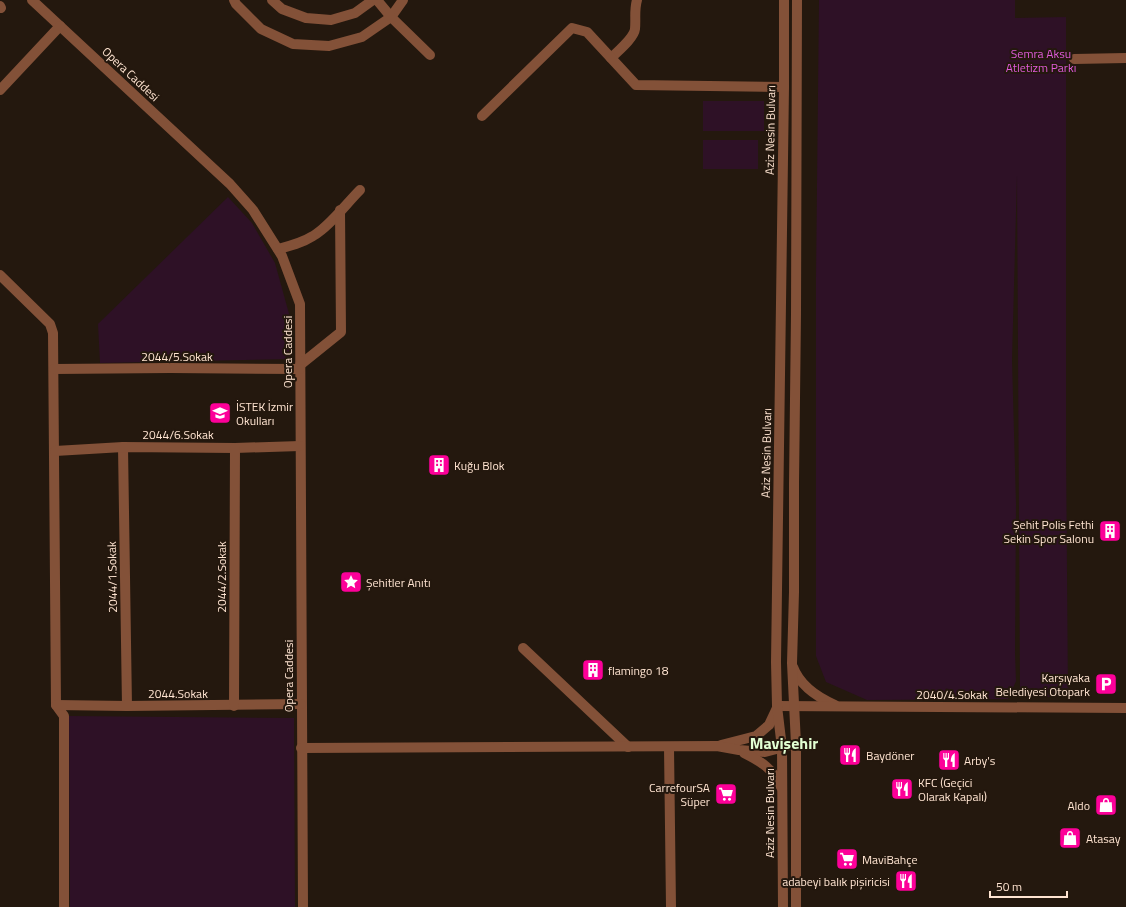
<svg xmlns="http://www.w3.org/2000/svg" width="1126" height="907" viewBox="0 0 1126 907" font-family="'Titillium Web',sans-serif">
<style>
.green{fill:#2e1126}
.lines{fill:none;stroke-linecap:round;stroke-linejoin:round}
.minor{stroke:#835138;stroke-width:10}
.labels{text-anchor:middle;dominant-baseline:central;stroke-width:4;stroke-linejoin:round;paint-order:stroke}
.park-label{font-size:12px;fill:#e15bdb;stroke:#24180e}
.street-label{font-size:12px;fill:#ffe4d1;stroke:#24180e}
.poi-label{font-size:12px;fill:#ffe4d1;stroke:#24180e;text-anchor:start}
.district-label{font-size:16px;font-weight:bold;fill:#e2ffd3;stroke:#24180e}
</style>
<rect width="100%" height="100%" fill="#24180e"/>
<g class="green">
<polygon points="819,0 1015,0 1015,18 1066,17 1066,446 1068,697 1020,697 1017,175 1012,360 1016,504 1015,653 1016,681 1008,699 867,700 826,682 816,656 816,278"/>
<rect x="703" y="101" width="61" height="30"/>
<rect x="703" y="140" width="55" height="29"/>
<polygon points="228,197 252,223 275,263 291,321 290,359 100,363 98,324"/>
<polygon points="69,716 294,718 295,907 70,907"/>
</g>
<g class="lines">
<g class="minor">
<polyline points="32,0 230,184 253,210 282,256 300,304 303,907"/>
<polyline points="234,0 236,4 261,29 293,44 329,46 362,37 391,17 403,0"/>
<polyline points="272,0 282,9 306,18 331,20 355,13 373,0"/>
<polyline points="377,0 391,17 430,55"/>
<polyline points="0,6 1,8"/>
<path d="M611,58c7,-7 23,-20 24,-29 1,-10 -1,-19 2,-29"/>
<polyline points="1074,59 1126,58"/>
<polyline points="0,90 60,26"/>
<polyline points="482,116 572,28 587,32 636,85 784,87"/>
<path d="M278,249c12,-3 24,-6 35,-13 16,-9 33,-32 47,-46"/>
<polyline points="0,275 50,324 53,333 56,705 64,716 64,907"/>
<polyline points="300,365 341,332 340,210"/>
<polyline points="54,369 170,368 300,369"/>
<polyline points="123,447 127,706"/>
<polyline points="55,451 123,447 235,448 300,446"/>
<polyline points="523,648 628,747"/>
<path d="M793,667c7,19 24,30 42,38"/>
<polyline points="56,705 127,706 301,704"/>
<polyline points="234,706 235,448"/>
<polyline points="777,706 1126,708"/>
<polyline points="721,745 756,736 769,725 777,708"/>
<polyline points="669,747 671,907"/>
<polyline points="301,748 717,746 739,750 765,752 788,746"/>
<path d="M744,753c16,8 30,16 37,34"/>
<polyline points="783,907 782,748 777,706 776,662 784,87 784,0"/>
<polyline points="796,907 796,744 792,663 794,592 794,483 796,314 797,0"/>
</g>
</g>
<defs>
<g id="school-square" transform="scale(1.15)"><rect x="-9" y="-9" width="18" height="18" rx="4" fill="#fc0099" stroke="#24180e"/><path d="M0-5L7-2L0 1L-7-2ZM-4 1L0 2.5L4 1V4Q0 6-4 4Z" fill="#fff"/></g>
<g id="building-square" transform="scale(1.15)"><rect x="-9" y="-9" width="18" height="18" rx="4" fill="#fc0099" stroke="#24180e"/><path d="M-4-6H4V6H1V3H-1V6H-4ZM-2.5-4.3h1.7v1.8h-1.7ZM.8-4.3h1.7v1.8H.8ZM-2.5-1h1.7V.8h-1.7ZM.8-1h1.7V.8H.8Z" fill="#fff"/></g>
<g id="sight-square" transform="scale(1.15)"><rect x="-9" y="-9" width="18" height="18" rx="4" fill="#fc0099" stroke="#24180e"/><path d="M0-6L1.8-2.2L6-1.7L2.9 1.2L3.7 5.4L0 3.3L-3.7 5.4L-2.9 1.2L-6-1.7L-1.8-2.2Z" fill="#fff"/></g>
<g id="parking-square" transform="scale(1.15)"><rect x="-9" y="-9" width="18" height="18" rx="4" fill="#fc0099" stroke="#24180e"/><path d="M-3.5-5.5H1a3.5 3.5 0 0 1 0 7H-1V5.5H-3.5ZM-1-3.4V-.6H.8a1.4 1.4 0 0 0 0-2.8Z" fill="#fff"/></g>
<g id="restaurant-square" transform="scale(1.15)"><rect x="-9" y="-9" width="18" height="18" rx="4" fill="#fc0099" stroke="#24180e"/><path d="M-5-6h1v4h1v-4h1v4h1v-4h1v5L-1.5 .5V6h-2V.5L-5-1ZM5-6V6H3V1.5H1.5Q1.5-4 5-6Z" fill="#fff"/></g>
<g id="supermarket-square" transform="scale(1.15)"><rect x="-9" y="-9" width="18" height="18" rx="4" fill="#fc0099" stroke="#24180e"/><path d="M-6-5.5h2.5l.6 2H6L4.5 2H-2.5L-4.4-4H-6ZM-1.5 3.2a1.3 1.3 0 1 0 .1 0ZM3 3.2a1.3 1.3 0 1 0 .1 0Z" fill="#fff"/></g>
<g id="shop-square" transform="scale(1.15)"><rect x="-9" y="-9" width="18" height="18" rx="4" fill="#fc0099" stroke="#24180e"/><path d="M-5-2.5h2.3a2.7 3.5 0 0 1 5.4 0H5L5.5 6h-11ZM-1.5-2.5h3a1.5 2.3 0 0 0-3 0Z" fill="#fff"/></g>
</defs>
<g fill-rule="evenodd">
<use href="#school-square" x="220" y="413"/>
<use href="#building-square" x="439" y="465"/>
<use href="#building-square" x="1110" y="531"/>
<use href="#sight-square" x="351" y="582"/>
<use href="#building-square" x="593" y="670"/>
<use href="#parking-square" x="1106" y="684"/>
<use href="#restaurant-square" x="850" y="755"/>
<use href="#restaurant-square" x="949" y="760"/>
<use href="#restaurant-square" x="902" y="789"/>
<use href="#supermarket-square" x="726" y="794"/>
<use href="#shop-square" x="1106" y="805"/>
<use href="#shop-square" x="1070" y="838"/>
<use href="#supermarket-square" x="847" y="859"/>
<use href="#restaurant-square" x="906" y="881"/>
</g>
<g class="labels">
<g class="park-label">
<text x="1041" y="53">Semra Aksu<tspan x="1041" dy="14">Atletizm Parkı</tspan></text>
</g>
<g class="street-label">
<text transform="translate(131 74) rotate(43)">Opera Caddesi</text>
<text transform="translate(770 130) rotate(-89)">Aziz Nesin Bulvarı</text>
<text transform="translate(287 352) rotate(-90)">Opera Caddesi</text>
<text x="177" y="356">2044/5.Sokak</text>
<text x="178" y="434">2044/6.Sokak</text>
<text transform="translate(766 453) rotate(-89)">Aziz Nesin Bulvarı</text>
<text transform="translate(112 577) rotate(-91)">2044/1.Sokak</text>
<text transform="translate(221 577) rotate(-90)">2044/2.Sokak</text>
<text transform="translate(288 676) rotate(-90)">Opera Caddesi</text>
<text x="178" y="693">2044.Sokak</text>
<text x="952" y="694">2040/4.Sokak</text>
<text transform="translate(769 813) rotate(-90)">Aziz Nesin Bulvarı</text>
</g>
<g class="poi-label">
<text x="236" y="406">İSTEK İzmir<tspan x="236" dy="14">Okulları</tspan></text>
<text x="454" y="465">Kuğu Blok</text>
<text x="1094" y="524" text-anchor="end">Şehit Polis Fethi<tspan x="1094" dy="14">Sekin Spor Salonu</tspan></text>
<text x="366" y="582">Şehitler Anıtı</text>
<text x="608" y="670">flamingo 18</text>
<text x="1090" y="677" text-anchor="end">Karşıyaka<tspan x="1090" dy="14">Belediyesi Otopark</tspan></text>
<text x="866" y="755">Baydöner</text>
<text x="964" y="760">Arby's</text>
<text x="918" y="782">KFC (Geçici<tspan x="918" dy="14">Olarak Kapalı)</tspan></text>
<text x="710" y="787" text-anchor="end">CarrefourSA<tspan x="710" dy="14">Süper</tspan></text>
<text x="1090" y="805" text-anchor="end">Aldo</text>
<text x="1086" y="838">Atasay</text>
<text x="862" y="859">MaviBahçe</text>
<text x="890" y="881" text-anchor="end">adabeyi balık pişiricisi</text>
</g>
<g class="district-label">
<text x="784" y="743">Mavişehir</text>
</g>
</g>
<path d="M990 891v6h77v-6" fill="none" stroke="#ffe4d1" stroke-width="2"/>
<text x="996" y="891" font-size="12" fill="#ffe4d1" stroke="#24180e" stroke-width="3" paint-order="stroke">50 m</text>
</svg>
